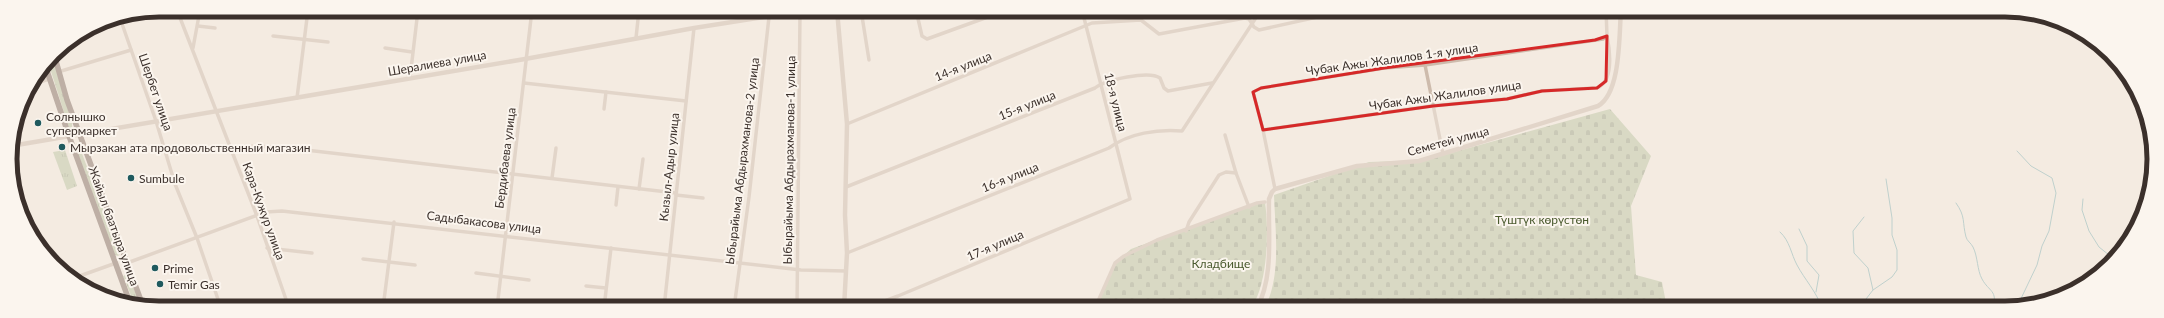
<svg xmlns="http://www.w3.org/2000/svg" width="2164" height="318" viewBox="0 0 2164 318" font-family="Lato,sans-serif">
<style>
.grass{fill:url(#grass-tufts)}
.cemetery{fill:url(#cemetery-stones)}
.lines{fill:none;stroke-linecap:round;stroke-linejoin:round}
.stream{stroke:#7fb0b2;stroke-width:1}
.minor{stroke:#cdbbac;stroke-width:3.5}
.tertiary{stroke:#cdbbac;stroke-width:4.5}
.primary{stroke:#7d675c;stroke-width:5.5}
.marked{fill:none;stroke:#d62828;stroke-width:3;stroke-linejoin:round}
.poi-dot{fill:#1f5a5e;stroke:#fbf5ee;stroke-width:1.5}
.labels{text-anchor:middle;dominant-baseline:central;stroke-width:4;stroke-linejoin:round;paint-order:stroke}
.street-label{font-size:12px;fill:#3b302b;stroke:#fbf5ee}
.poi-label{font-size:12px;fill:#3b302b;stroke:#fbf5ee;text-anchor:start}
.park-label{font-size:12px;fill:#4a5a2e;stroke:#fbf5ee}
.rim{fill:none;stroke:#3b302b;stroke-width:5}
</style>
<defs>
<pattern id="grass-tufts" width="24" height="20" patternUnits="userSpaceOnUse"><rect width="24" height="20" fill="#b8c4a0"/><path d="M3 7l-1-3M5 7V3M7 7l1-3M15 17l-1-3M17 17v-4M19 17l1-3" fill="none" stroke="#97a083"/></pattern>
<pattern id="cemetery-stones" width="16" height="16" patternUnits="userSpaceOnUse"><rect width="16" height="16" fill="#b8c4a0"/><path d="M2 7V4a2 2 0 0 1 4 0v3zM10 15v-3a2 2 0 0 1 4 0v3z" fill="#97a083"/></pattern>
</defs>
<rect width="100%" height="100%" fill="#f4ebe1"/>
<g class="grass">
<polygon points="52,56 72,123 72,128 69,128 48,62"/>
<polygon points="78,143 120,254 118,256 115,255 76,148 76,144"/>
<polygon points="65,150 77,186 67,190 53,152"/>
<polygon points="128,274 140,305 134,303 123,276"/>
</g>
<g class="cemetery">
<path d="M1610,109l41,47 -20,50 5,69 26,7 5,26h-403c18,-29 11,-80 10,-113l95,-33 56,-2z"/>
<path d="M1265,202c4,29 3,82 -14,106h-154l16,-43 18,-16 123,-45z"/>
</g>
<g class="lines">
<g class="stream">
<polyline points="2148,126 2146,133 2150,139"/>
<polyline points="2017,151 2031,166 2052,178 2056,193 2049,231 2042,246 2037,265 2017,307"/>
<polyline points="2083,199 2082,210 2089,231 2099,247 2114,259"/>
<path d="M1956,203c10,14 6,19 10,34 1,4 5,6 7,10 5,10 4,23 9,32 7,13 16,11 11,29"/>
<polyline points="1799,229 1807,246 1807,261 1819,275 1816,292"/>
<path d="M1780,232c10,9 11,22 17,33 8,15 19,26 25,43"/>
<polyline points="1873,290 1892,277 1897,270 1897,250 1892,235 1892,218 1886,179"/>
<polyline points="1859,308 1873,290 1868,268 1854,253 1853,231 1864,217"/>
</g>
<g class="minor">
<polyline points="177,10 257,216 289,308"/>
<polyline points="861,10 869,60"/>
<polyline points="916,10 922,36 927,39 1007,10"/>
<polyline points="613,12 639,16"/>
<polyline points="120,18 156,121 175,184 197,238 221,308"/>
<polyline points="198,26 215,28"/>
<polyline points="273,36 328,42"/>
<polyline points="636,38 639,10"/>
<polyline points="193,48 200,10"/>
<polyline points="385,48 412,52"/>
<polyline points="1425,65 1443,154"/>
<polyline points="58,72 131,50"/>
<polyline points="410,78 418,10"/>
<polyline points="524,83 686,101"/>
<polyline points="31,85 49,79"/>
<polyline points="297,98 308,10"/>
<polyline points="604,109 606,92"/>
<polyline points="847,124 1092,23 1141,20 1159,34 1245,18 1249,19 1254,27 1259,30 1349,10"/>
<path d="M1263,130l170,-24 74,-7 35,-8 55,-3c17,-6 13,-38 10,-52"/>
<polyline points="1225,135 1236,173 1249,207"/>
<polyline points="231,151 246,146 280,147 676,193"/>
<polyline points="552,178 556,148"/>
<polyline points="15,185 28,225"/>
<path d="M846,187l249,-99c10,-8 54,-18 65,-10l4,10 4,3 44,-8"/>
<polyline points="639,189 643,159"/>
<polyline points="1275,189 1263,130 1253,92 1261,88 1384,68 1425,65 1603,39 1607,36 1606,10"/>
<polyline points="676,195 703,198"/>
<polyline points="616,205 618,187"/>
<polyline points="1186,231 1189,222 1219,175 1226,172 1236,173"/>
<polyline points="267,248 312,253"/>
<path d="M847,253l262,-105c20,-15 49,-19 73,-17l79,-121"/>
<polyline points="363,259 415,265"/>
<polyline points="127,263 266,212 282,211 801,270 846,271"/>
<polyline points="476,273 529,280"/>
<polyline points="74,278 116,263"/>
<polyline points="586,286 606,288"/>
<polyline points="383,308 394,222"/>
<polyline points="497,308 532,10"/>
<polyline points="604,308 611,248"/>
<polyline points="664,308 694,28"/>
<polyline points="734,308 749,197 769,17"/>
<polyline points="797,308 800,12"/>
<polyline points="866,308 898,296 1130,199 1082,10"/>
<polyline points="1095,308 1115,263 1124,256 1157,240 1257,203 1265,202"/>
</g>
<g class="tertiary">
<polyline points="837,10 847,124 845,215 847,253 844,308"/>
<polyline points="11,146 525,59 694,28 808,10"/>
<path d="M1257,308c17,-32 11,-74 12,-109l3,-7 3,-3 82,-23 62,-5 179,-55c23,-13 21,-71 23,-96"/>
</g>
<g class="primary">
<polyline points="54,54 67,100 143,306"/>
<polyline points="45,65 69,136 130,303"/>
</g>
</g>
<path d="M0 0H2164V318H0ZM1607,36l-1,45 -9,7 -55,3 -35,8 -74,7 -170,24 -10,-38 8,-4 123,-20 211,-28z" fill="#f4ebe1" fill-opacity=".55" fill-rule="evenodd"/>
<path class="marked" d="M1607,36l-1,45 -9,7 -55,3 -35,8 -74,7 -170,24 -10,-38 8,-4 123,-20 211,-28z"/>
<g class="poi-dot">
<circle cx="38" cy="123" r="4"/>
<circle cx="62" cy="147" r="4"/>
<circle cx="131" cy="178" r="4"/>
<circle cx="155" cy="268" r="4"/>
<circle cx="160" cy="284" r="4"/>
</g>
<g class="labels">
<g class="street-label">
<text transform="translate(1392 59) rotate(-8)">Чубак Ажы Жалилов 1-я улица</text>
<text transform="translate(437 63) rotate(-10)">Шералиева улица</text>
<text transform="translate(963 66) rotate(-22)">14-я улица</text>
<text transform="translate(156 92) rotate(71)">Шербет улица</text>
<text transform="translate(1445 95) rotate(-8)">Чубак Ажы Жалилов улица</text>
<text transform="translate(1116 102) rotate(76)">18-я улица</text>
<text transform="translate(1027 105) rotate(-22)">15-я улица</text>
<text transform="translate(1448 141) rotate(-15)">Семетей улица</text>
<text transform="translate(505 158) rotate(-83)">Бердибаева улица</text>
<text transform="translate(789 160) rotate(-89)">Ыбырайыма Абдырахманова-1 улица</text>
<text transform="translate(742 161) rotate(-83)">Ыбырайыма Абдырахманова-2 улица</text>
<text transform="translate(669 167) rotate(-84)">Кызыл-Адыр улица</text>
<text transform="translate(1010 177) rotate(-22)">16-я улица</text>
<text transform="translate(264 211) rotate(70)">Кара-Кужур улица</text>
<text transform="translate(484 222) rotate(7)">Садыбакасова улица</text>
<text transform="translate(114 226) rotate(70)">Жайыл баатыра улица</text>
<text transform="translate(995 245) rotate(-23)">17-я улица</text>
</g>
<g class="poi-label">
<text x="46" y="116">Солнышко<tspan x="46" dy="14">супермаркет</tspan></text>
<text x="70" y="147">Мырзакан ата продовольственный магазин</text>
<text x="139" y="178">Sumbule</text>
<text x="163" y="268">Prime</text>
<text x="168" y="284">Temir Gas</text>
</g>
<g class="park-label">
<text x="1542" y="219">Түштүк көрүстөн</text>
<text x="1221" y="263">Кладбище</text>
</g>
</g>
<path d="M0 0H2164V318H0ZM159 17H2005A142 142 0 0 1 2147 159V159A142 142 0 0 1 2005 301H159A142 142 0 0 1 17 159V159A142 142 0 0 1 159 17Z" fill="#fbf5ee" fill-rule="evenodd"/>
<path class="rim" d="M159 17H2005A142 142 0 0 1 2147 159V159A142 142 0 0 1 2005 301H159A142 142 0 0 1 17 159V159A142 142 0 0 1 159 17Z"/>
</svg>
